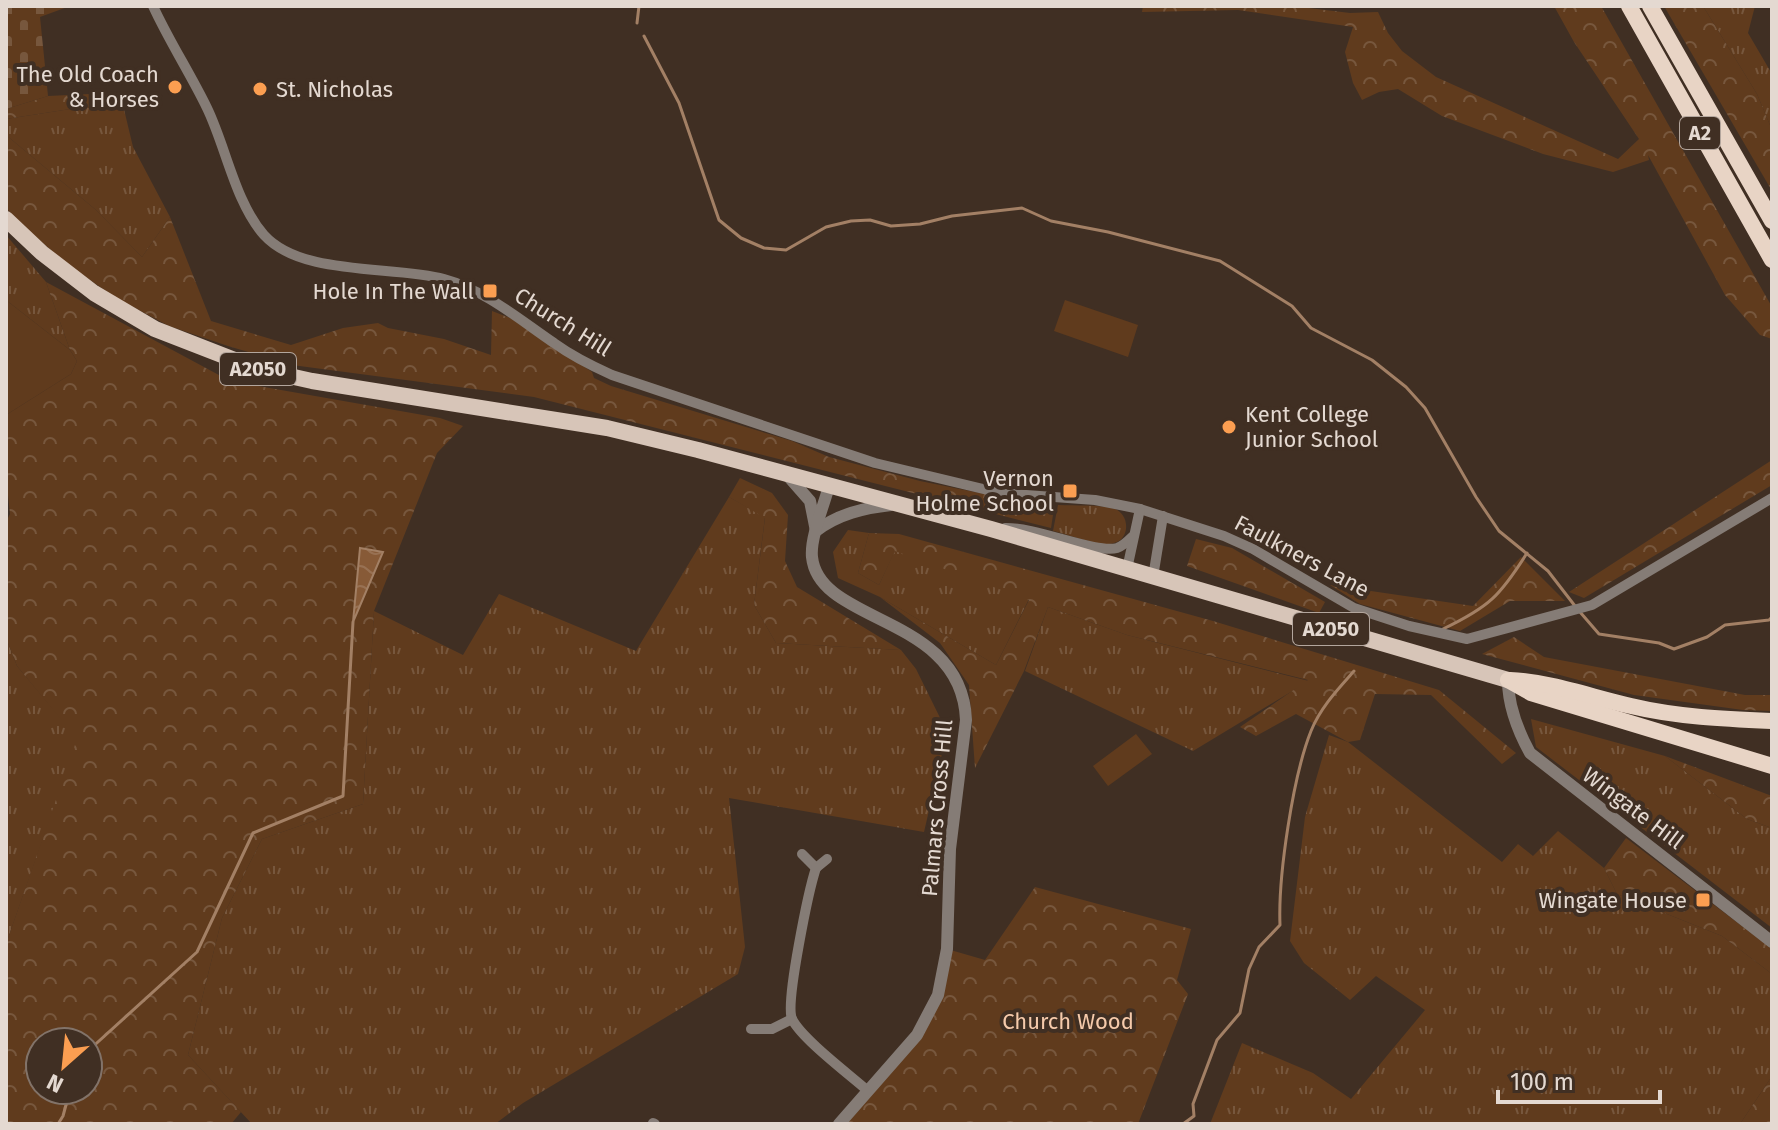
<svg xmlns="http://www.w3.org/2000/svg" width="1778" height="1130" viewBox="0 0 1778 1130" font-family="'Fira Sans',sans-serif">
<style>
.grass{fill:url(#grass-tufts)}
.forest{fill:url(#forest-crowns);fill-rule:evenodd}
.cemetery{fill:url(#cemetery-stones)}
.park{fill:#603b1d}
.water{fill:url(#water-waves);stroke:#a38065;stroke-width:2}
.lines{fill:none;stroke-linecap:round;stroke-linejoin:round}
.stream{stroke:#a38065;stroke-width:3}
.minor{stroke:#857c76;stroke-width:10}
.tertiary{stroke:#857c76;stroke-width:12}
.primary{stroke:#d7c5b8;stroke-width:16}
.trunk{stroke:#e8d4c5;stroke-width:16}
.poi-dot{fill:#fb9e51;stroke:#402f23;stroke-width:3}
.labels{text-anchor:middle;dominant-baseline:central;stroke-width:8;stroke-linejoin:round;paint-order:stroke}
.shield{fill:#402f23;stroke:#b3a69d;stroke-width:2}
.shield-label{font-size:20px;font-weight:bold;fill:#e4d9d1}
.poi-label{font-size:22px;fill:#e4d9d1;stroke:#402f23;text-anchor:end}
.street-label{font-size:22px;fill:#e4d9d1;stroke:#402f23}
.park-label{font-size:22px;fill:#f5caab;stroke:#402f23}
</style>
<defs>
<pattern id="grass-tufts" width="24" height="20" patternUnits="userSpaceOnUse" patternTransform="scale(2)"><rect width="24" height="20" fill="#603b1d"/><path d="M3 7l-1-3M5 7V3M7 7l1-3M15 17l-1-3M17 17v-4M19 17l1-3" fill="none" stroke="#77573d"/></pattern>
<pattern id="forest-crowns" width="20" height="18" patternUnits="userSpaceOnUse" patternTransform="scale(2)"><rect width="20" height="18" fill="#603b1d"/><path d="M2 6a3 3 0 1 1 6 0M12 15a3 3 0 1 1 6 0" fill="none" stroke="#77573d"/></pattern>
<pattern id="cemetery-stones" width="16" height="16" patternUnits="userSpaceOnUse" patternTransform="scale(2)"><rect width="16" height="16" fill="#603b1d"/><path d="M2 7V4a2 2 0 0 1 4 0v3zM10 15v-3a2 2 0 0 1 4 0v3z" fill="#77573d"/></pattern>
<pattern id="water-waves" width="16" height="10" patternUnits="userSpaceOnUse" patternTransform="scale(2)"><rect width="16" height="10" fill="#875a37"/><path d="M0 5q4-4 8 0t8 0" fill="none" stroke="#987153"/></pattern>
</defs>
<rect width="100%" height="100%" fill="#402f23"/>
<g class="grass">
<polygon points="1703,6 1755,6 1748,33 1772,74 1772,130 1757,94"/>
<polygon points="122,101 133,147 170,217 142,257 96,210 6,135 6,119"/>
<polygon points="6,235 46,282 70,350 6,300"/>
<polygon points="729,497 765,517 754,605 776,643 901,650 916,669 947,732 924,832 729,798 745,947 738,974 523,1103 495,1124 252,1124 188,1055 222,918 262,839 363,804 374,611 463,655 499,594 636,651"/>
<path d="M1058,505c17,1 41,-1 57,4 15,6 15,30 -1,34 -13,5 -46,-9 -61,-12z"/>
<polygon points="848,530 869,533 858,573 879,585 895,550 1029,599 996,665 880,597 838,578 833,552"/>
<polygon points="1048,607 1127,635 1309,681 1193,751 1025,671"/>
<polygon points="6,638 17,666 78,739 6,944"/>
<polygon points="1531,719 1665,756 1747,819 1772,828 1772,928 1536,747"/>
<polygon points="1329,735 1348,742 1502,862 1518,844 1533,856 1558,831 1604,868 1617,894 1722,936 1772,974 1772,1076 1740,1124 1210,1124 1242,1043 1313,1073 1351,1099 1425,1010 1376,976 1350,1000 1304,963 1290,941 1305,817"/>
</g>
<g class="forest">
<polygon points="1143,6 1292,6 1350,13 1378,12 1388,33 1402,51 1436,77 1618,159 1639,139 1574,42 1554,6 1601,6 1772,307 1772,339 1760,335 1725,295 1648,155 1649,160 1613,172 1543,154 1442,116 1398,89 1379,92 1362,100 1353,83 1345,52 1353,27 1238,10 1142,12"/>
<polygon points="1664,6 1703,6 1757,94 1772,130 1772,191"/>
<polygon points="111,93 122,101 6,119 6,109 48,96"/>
<polygon points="6,135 96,210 142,257 170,217 211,321 291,345 343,328 378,323 388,328 444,339 491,355 492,311 515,320 592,372 594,378 611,386 792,441 829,457 920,481 1054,508 1051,528 534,397 292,365 228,346 169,326 116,298 67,264 21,224 6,208"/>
<path d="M46,282l184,99 210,37 23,8 -26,27 -63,158 -11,193 -101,35 -40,79 -34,137 53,57 -10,12h-225v-180l71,-205 -60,-73 -11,-28v-116l4,-8 -4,-38v-61l65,-41 6,-13 -7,-11zM40,1042h48v48h-48z"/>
<polygon points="1772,460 1772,485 1584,598 1569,592"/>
<polygon points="740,478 772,493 788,515 785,561 797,587 901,650 776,643 754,605 765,518 729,497"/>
<polygon points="869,533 899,534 1213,621 1439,690 1516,753 1502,764 1431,695 1375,694 1360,740 1348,742 1296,714 1256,736 1240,727 1308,680 1127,635 1048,607 1024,671 975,768 969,685 940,643 880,597 996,665 1029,600 895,551 879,585 858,573"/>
<polygon points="1196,539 1232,548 1325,602 1319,613 1187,566"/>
<polygon points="1521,557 1565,601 1510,601 1460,631 1360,604 1330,585 1473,606"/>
<polygon points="1514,637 1544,657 1745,695 1772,695 1772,711 1743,710 1634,695 1482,654"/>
<polygon points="1665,756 1772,796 1772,828 1747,819"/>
<polygon points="1626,838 1772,949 1772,974 1722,936 1617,894 1604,868"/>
<polygon points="1035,887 1191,929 1177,980 1188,994 1138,1124 839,1124 931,1011 947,949 985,960"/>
<polygon points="1772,1076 1772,1124 1740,1124"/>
</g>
<polygon class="cemetery" points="6,6 70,6 40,17 48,96 6,109"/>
<g class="park">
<polygon points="6,300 70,350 77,361 71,374 6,415"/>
<polygon points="1065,300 1138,325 1128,357 1054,331"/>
<polygon points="1136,734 1152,754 1108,786 1093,766"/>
</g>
<polygon class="water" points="360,548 383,552 353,622"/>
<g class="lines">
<g class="stream">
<polyline points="637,23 639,6"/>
<polyline points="644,36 679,103 719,220 741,238 764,248 786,250 826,227 851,221 870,220 891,226 920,224 952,216 1022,208 1051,221 1108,232 1220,261 1292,306 1311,328 1372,360 1406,387 1425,408 1476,497 1499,531 1548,571 1575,606"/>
<polyline points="1580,612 1599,634 1659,643 1674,649 1707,637 1725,625 1769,620 1772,617"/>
<path d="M1443,629c46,-22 57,-33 84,-76"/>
<polyline points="88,1051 197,952 253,833 343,796 353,622"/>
<polyline points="58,1124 63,1116 70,1090"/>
<path d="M1183,1124l11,-8 -1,-12 24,-64 23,-27 9,-44 10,-22 21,-22c-2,-49 13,-149 31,-194 9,-23 27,-42 43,-60"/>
</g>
<g class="minor">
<path d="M153,6c16,35 37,67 54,102 19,39 28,94 57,127 38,42 130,30 180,44 41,11 76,41 110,64 18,13 38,23 58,32l263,88 125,30 95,7 45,9 84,27 29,13 101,59 55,18 58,13 125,-34 180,-107"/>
<path d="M1005,528c31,-1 91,26 112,20 6,-2 11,-7 15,-11"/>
<polyline points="1127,569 1140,509"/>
<polyline points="1153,577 1163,516"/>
<polyline points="802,854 816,868 827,859"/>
<path d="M816,868c-7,21 -31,135 -24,151 10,20 58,56 76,72"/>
<polyline points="751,1029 772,1029 792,1019"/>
<polyline points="653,1123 655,1124"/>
</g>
<g class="tertiary">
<path d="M788,476l22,25 6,30c22,-17 48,-23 75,-26"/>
<path d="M829,486c-5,19 -19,52 -17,71 7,68 150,57 154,163l-16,129 -3,100 -9,46 -21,40 -78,89"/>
<path d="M1508,680c0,26 10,51 22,73l242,189"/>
</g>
<polyline class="primary" points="6,219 42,253 94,293 155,329 258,369 312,381 607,428 698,450 991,529 1508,680"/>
<g class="trunk">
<polyline points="1629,6 1772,260"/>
<polyline points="1650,6 1772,221"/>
<polyline points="1508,680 1531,693 1772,766"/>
<path d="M1510,680c41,2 81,17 121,26 46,11 94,13 141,15"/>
</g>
</g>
<g class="poi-dot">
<circle cx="175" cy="87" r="8"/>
<circle cx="260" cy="89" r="8"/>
<rect x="482" y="283" width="16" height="16" rx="4"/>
<circle cx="1229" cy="427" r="8"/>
<rect x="1062" y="483" width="16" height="16" rx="4"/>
<rect x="1695" y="892" width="16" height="16" rx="4"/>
</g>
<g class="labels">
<g class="shield">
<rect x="1680" y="117" width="40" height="32" rx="6"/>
<rect x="220" y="353" width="76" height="32" rx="6"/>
<rect x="1293" y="613" width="76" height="32" rx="6"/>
</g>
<g class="shield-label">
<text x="1700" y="133">A2</text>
<text x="258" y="369">A2050</text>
<text x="1331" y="629">A2050</text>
</g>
<g class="poi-label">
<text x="159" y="74">The Old Coach<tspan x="159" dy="25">&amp; Horses</tspan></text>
<text x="276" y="89" text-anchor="start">St. Nicholas</text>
<text x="474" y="291">Hole In The Wall</text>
<text x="1245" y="414" text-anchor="start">Kent College<tspan x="1245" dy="25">Junior School</tspan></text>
<text x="1054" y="478">Vernon<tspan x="1054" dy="25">Holme School</tspan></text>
<text x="1687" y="900">Wingate House</text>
</g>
<g class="street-label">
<text transform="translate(563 322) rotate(32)">Church Hill</text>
<text transform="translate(1302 556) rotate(28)">Faulkners Lane</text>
<text transform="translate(937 808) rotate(-85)">Palmars Cross Hill</text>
<text transform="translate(1633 808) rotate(37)">Wingate Hill</text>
</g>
<g class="park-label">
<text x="1068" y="1021">Church Wood</text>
</g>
</g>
<rect width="1778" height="1130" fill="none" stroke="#e4d9d1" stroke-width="16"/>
<g transform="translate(64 1066) rotate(207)"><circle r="38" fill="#402f23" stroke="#827369" stroke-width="2"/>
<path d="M0-6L14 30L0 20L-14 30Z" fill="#fb9e51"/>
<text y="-12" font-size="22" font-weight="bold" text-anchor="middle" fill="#e4d9d1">N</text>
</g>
<path d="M1498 1090v12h162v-12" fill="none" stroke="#e4d9d1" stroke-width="4"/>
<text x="1510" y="1090" font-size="24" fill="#e4d9d1" stroke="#402f23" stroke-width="6" paint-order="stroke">100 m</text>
</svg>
